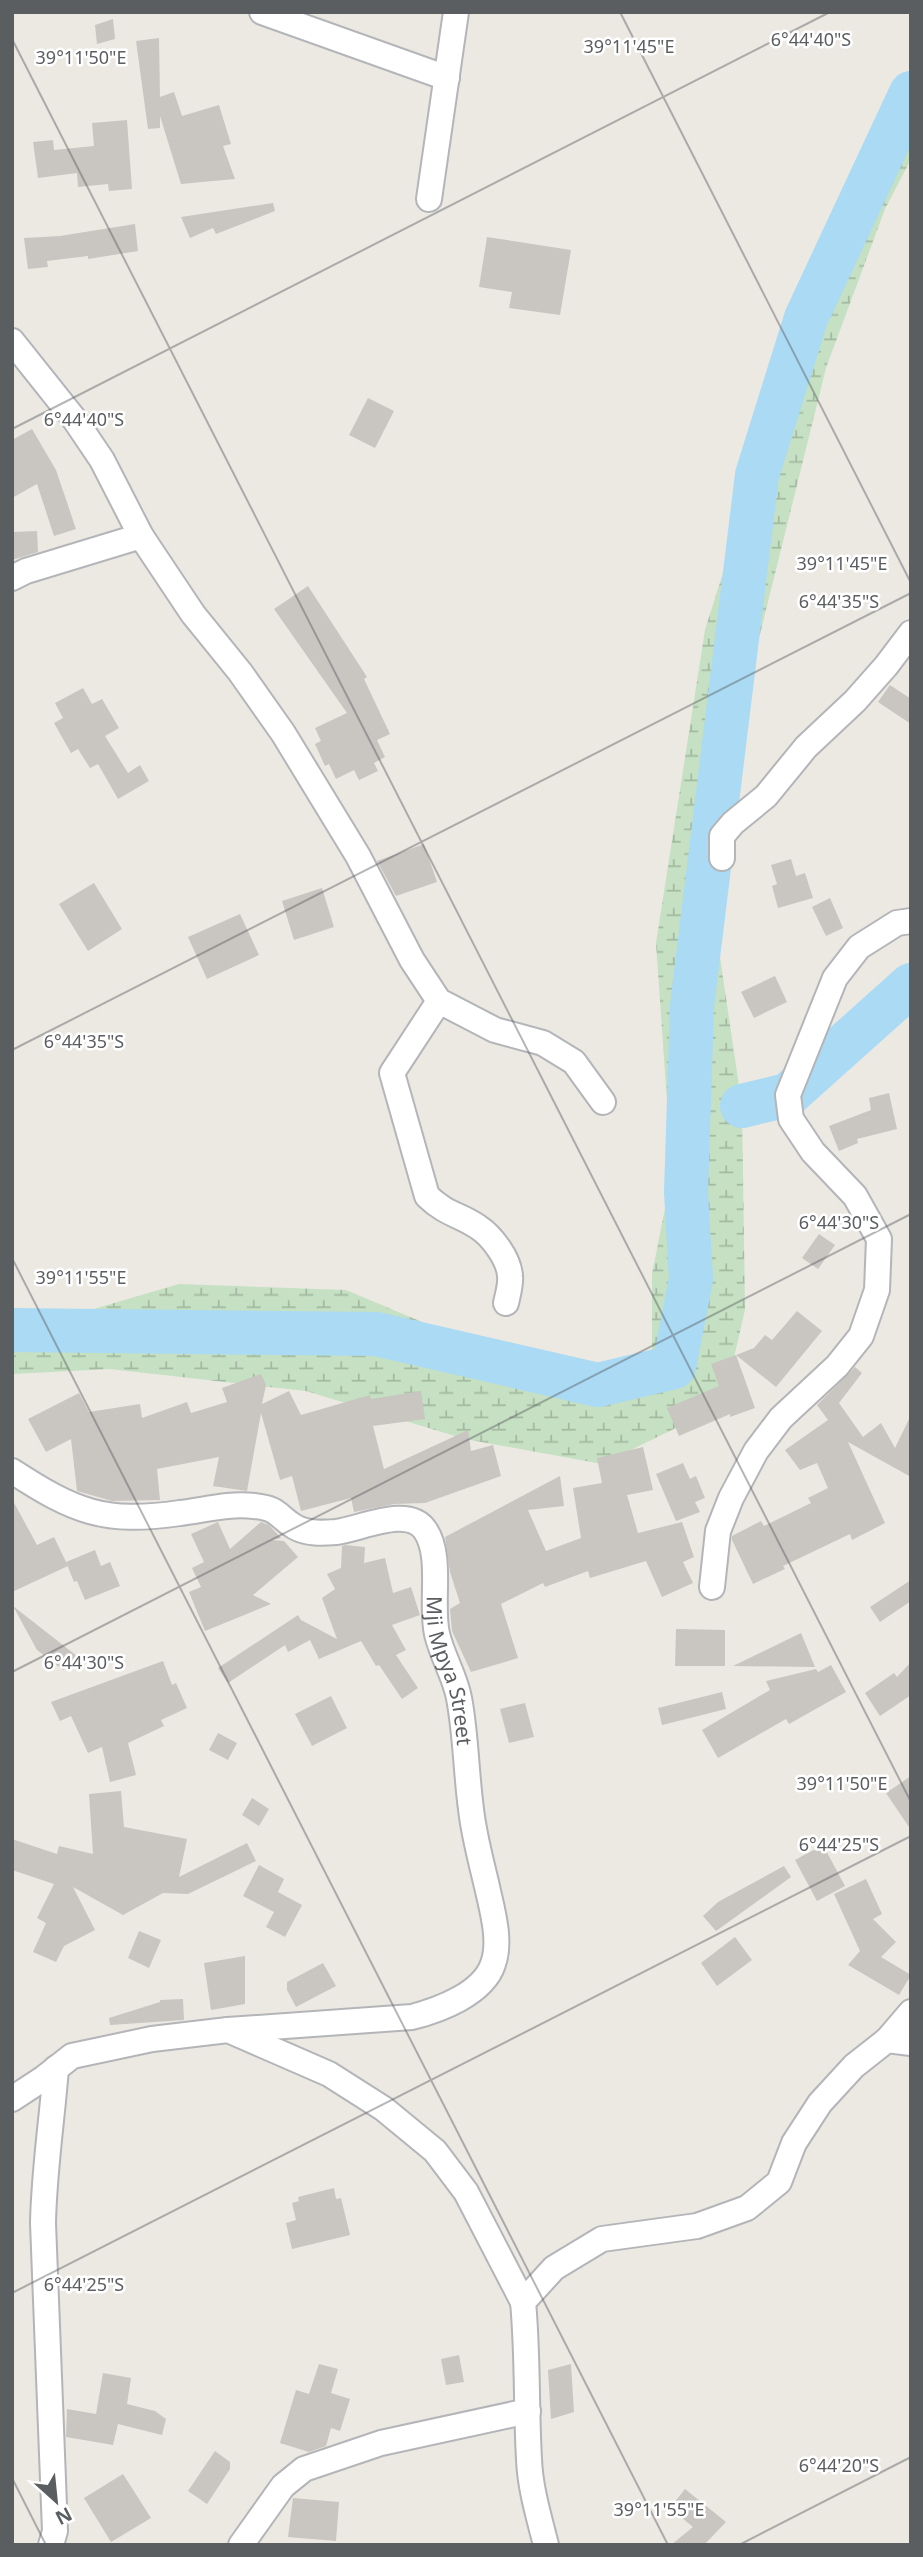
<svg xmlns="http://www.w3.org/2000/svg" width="923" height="2557" viewBox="0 0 923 2557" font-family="'Noto Sans',sans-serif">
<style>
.wetland{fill:url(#wetland-marsh)}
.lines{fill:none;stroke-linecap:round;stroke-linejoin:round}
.river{stroke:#aadaf4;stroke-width:44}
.building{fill:#c9c5c1}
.minor-casing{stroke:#b3b5b8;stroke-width:28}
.minor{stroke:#fff;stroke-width:24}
.ticks{fill:none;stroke:#5b5e61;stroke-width:2;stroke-opacity:0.45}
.labels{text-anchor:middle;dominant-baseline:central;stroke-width:5;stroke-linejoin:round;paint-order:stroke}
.street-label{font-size:21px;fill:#5b5e61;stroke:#fff}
.ticks-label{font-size:18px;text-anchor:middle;fill:#5b5e61;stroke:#fff;stroke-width:5;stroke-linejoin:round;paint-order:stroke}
</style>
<defs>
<pattern id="wetland-marsh" width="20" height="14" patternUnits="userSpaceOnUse" patternTransform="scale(1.75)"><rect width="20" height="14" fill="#c5e0c2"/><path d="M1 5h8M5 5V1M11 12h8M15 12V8" fill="none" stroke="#a3b9a1"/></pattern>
</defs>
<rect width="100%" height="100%" fill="#ece9e3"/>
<polygon class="wetland" points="911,101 911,159 885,209 826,368 705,856 742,1106 745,1310 723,1405 602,1464 465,1439 306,1391 110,1369 12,1374 12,1324 53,1321 179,1284 346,1290 510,1359 573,1379 652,1382 652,1274 672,1173 656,943 705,630 782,385 849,220"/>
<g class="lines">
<g class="river">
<polyline points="742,1106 788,1095 911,985"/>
<polyline points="12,1330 376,1334 598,1385 674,1367 691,1279 686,1192 692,1006 757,475 806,318 911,93"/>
</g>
</g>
<g class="building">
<polygon points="113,19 115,39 97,44 95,25"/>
<polygon points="159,38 160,97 174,92 182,116 219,105 231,144 223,146 235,179 181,184 160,116 160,128 148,129 136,41"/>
<polygon points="127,120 132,189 109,191 108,184 78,187 77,173 38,178 33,142 53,140 54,150 94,146 92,123"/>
<polygon points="273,203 275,211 216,234 213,228 190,238 181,217"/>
<polygon points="135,224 138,251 88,259 88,256 47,261 48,267 28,269 24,238 60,236"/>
<polygon points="487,237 571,250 560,315 509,308 512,292 479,287"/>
<polygon points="368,398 394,411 375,448 349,435"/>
<polygon points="32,429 56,470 76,529 54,536 37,484 12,498 12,440"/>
<polygon points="37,531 38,552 12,560 12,532"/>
<polygon points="308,586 367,677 364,679 390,734 377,740 385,757 374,763 378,771 359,780 354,770 336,779 329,764 325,766 315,744 321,741 315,728 347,713 274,609"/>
<polygon points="890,685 911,699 911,724 878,702"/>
<polygon points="83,688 92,704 102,699 119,728 105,736 128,773 140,765 149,781 118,799 98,764 90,768 78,749 71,753 54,723 63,718 55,703"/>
<polygon points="424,844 437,882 396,896 377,861"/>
<polygon points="791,859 796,876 805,873 813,898 778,908 772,886 777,884 771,865"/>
<polygon points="94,883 122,929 88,951 59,904"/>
<polygon points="322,888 334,927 294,940 282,901"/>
<polygon points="830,898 843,928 826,936 812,907"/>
<polygon points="240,914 259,955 207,979 188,937"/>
<polygon points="775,976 787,1002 754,1018 741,992"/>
<polygon points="889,1093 897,1129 857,1139 858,1143 839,1151 829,1126 871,1110 869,1098"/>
<polygon points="819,1234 835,1245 818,1269 802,1258"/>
<polygon points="797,1311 822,1331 776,1387 736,1355 754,1348 765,1335 772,1340"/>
<polygon points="736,1355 755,1408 730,1417 730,1414 679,1436 667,1408 719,1386 711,1364"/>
<polygon points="855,1367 862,1373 839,1403 863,1437 881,1423 895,1448 911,1415 911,1477 848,1442 885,1523 852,1540 850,1534 783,1566 785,1569 753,1584 732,1540 732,1536 761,1521 764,1526 811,1503 808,1498 828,1488 817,1463 800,1470 785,1450 828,1420 817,1405"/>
<polygon points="261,1374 266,1385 262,1404 289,1391 301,1415 370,1395 371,1399 421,1391 425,1419 373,1426 384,1469 468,1430 471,1451 493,1445 501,1476 425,1503 394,1504 354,1512 351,1498 301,1511 292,1476 280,1480 261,1413 247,1491 213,1486 219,1457 157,1469 160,1500 112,1501 77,1491 71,1439 46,1452 28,1419 79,1393 89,1412 140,1404 142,1418 187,1402 191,1413 227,1402 222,1388"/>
<polygon points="643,1447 653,1490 627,1495 638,1533 682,1522 694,1557 683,1562 693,1583 662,1597 646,1561 590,1578 588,1571 545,1587 543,1583 501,1604 518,1658 471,1672 452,1631 450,1609 460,1603 450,1572 445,1537 560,1476 564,1506 528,1510 546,1551 581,1538 573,1488 602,1483 597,1458"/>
<polygon points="683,1463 690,1479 696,1476 705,1498 695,1502 700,1512 676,1521 656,1474"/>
<polygon points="12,1499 37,1545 54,1537 68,1566 12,1592"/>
<polygon points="218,1522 230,1549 261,1522 269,1525 281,1538 272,1540 284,1541 298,1557 253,1595 271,1604 205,1631 189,1592 201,1587 192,1568 204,1562 191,1534"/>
<polygon points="345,1545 365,1547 364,1563 385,1558 393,1593 411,1587 420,1615 392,1625 406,1650 396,1655 418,1688 402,1699 379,1665 376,1666 361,1641 319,1659 310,1640 288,1652 285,1645 228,1683 218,1668 298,1615 301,1620 337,1639 322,1598 335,1589 327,1574 341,1568 342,1546"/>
<polygon points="95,1550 101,1566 110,1562 120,1586 85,1600 77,1581 74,1582 66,1562"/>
<polygon points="911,1580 911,1601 880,1622 870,1607"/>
<polygon points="13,1606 82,1660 63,1670 37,1650"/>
<polygon points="676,1629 725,1630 725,1666 675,1666"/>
<polygon points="801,1633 815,1667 733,1666"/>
<polygon points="163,1661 172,1685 176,1683 187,1708 161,1720 164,1726 128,1743 136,1775 110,1782 102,1747 88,1753 71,1716 60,1721 51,1702"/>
<polygon points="911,1662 911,1695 880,1716 865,1693 894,1673 897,1677"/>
<polygon points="831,1665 846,1692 789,1724 786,1719 718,1758 702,1730 770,1690 766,1681 816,1669 818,1672"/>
<polygon points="722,1692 726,1709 662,1725 658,1708"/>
<polygon points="331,1696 347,1728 312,1746 295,1714"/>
<polygon points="525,1703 534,1737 509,1743 500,1709"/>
<polygon points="218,1733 237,1743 228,1760 209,1750"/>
<polygon points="911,1776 911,1830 886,1793"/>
<polygon points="121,1791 124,1827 187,1839 179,1877 247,1843 256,1861 188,1894 163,1893 123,1915 73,1887 95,1930 64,1946 56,1962 33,1952 46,1923 37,1918 54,1884 12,1870 12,1839 57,1854 59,1846 93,1854 89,1794"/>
<polygon points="252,1798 269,1809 259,1826 242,1815"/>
<polygon points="823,1845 845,1886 817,1901 795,1860"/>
<polygon points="259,1865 284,1879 278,1892 302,1905 285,1937 266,1927 274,1912 243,1896"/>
<polygon points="784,1866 791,1877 716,1931 703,1916 718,1902"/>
<polygon points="866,1879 882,1914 873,1919 896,1942 881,1957 911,1975 899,1995 848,1965 860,1951 834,1894"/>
<polygon points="139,1931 161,1940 149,1968 128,1958"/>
<polygon points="735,1937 752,1960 717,1986 701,1963"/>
<polygon points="245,1956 245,2004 211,2010 204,1963"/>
<polygon points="323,1963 336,1986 296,2007 287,1990 287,1982"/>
<polygon points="183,1999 184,2020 110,2025 109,2018 160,2002 160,2000"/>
<polygon points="334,2188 336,2199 341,2198 350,2235 292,2249 286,2223 296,2220 292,2203 299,2201 298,2197"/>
<polygon points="459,2355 464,2382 446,2385 441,2359"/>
<polygon points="319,2364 338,2369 331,2393 350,2399 340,2431 331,2428 326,2446 309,2452 280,2443 296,2390 309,2394"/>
<polygon points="571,2364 574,2412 551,2419 548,2370"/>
<polygon points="103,2373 131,2378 127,2404 155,2411 166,2419 162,2435 118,2424 113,2445 66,2437 67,2409 96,2414"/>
<polygon points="215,2451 230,2462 230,2469 207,2504 188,2491"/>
<polygon points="123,2474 151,2518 111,2542 84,2498"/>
<polygon points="685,2489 726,2522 704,2545 671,2545 693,2527 670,2508"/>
<polygon points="293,2498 339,2502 336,2541 288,2537"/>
</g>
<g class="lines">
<g class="minor-casing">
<g id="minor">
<polyline points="262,12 447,78"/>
<polyline points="429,199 456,12"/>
<polyline points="12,341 75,420 102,460 141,536 193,614 240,672 283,733 358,856 412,960 439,1001 495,1030 543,1043 574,1062 603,1102"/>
<polyline points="12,578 26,571 141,536"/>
<polyline points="722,858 722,836 733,823 766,796 806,747 855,701 886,666 911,633"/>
<path d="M439,1001l-47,72 35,123c20,19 32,18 51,31 14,9 31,32 32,49 1,8 -2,18 -4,27"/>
<path id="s1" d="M12,1471c63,41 92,53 168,42 25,-3 49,-10 74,-7 27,3 22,10 41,21 12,7 28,6 41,5 25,-3 72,-27 89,-2 18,26 5,73 12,104 5,22 18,42 22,64 7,37 7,74 12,111 3,28 11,55 17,82 5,22 13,51 5,73 -10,30 -54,46 -81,53l-184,13"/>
<polyline points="712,1587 718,1531 731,1498 756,1451 781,1418 837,1366 861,1336 877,1290 879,1239 855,1196 813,1152 791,1119 788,1095 835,978 859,947 897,923 911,921"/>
<polyline points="887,2040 911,2012"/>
<polyline points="12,2099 44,2078 72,2056 152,2039 228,2030 329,2074 384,2109 435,2151 466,2192 523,2302"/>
<path d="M51,2545l4,-14 -12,-308c1,-52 9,-103 13,-155"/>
<polyline points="241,2545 283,2486 304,2469 381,2443 528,2411"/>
<path d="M546,2545c-7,-28 -16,-57 -17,-86 -3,-52 -1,-105 -6,-157l31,-34 48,-29 95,-13 50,-18 32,-26 15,-39 26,-40 34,-37 33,-26 24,3"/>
</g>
</g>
<use href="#minor" class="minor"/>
</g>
<path class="ticks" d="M620,12l291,571M12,39l899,1763M12,429l818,-417M12,1050l899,-457M12,1258l656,1287M12,1672l899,-458M12,2293l899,-457M12,2478l34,67M739,2545l172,-88"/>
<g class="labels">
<g class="street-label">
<text stroke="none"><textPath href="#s1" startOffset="581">Mji Mpya Street</textPath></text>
</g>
</g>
<g class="ticks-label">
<text x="811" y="46">6°44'40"S</text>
<text x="629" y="53">39°11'45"E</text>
<text x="81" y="64">39°11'50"E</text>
<text x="84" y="426">6°44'40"S</text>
<text x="842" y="570">39°11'45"E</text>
<text x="839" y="608">6°44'35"S</text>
<text x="84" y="1048">6°44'35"S</text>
<text x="839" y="1229">6°44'30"S</text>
<text x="81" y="1284">39°11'55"E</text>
<text x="84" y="1669">6°44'30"S</text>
<text x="842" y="1790">39°11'50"E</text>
<text x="839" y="1851">6°44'25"S</text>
<text x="84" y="2291">6°44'25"S</text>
<text x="839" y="2472">6°44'20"S</text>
<text x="659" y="2516">39°11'55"E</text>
</g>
<rect width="923" height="2557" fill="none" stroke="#5b5e61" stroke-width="28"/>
<g transform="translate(56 2501) rotate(153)" stroke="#ffffff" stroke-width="5" paint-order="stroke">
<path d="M0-5L12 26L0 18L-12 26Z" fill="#5b5e61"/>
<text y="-10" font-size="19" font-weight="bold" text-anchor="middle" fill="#5b5e61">N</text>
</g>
</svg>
